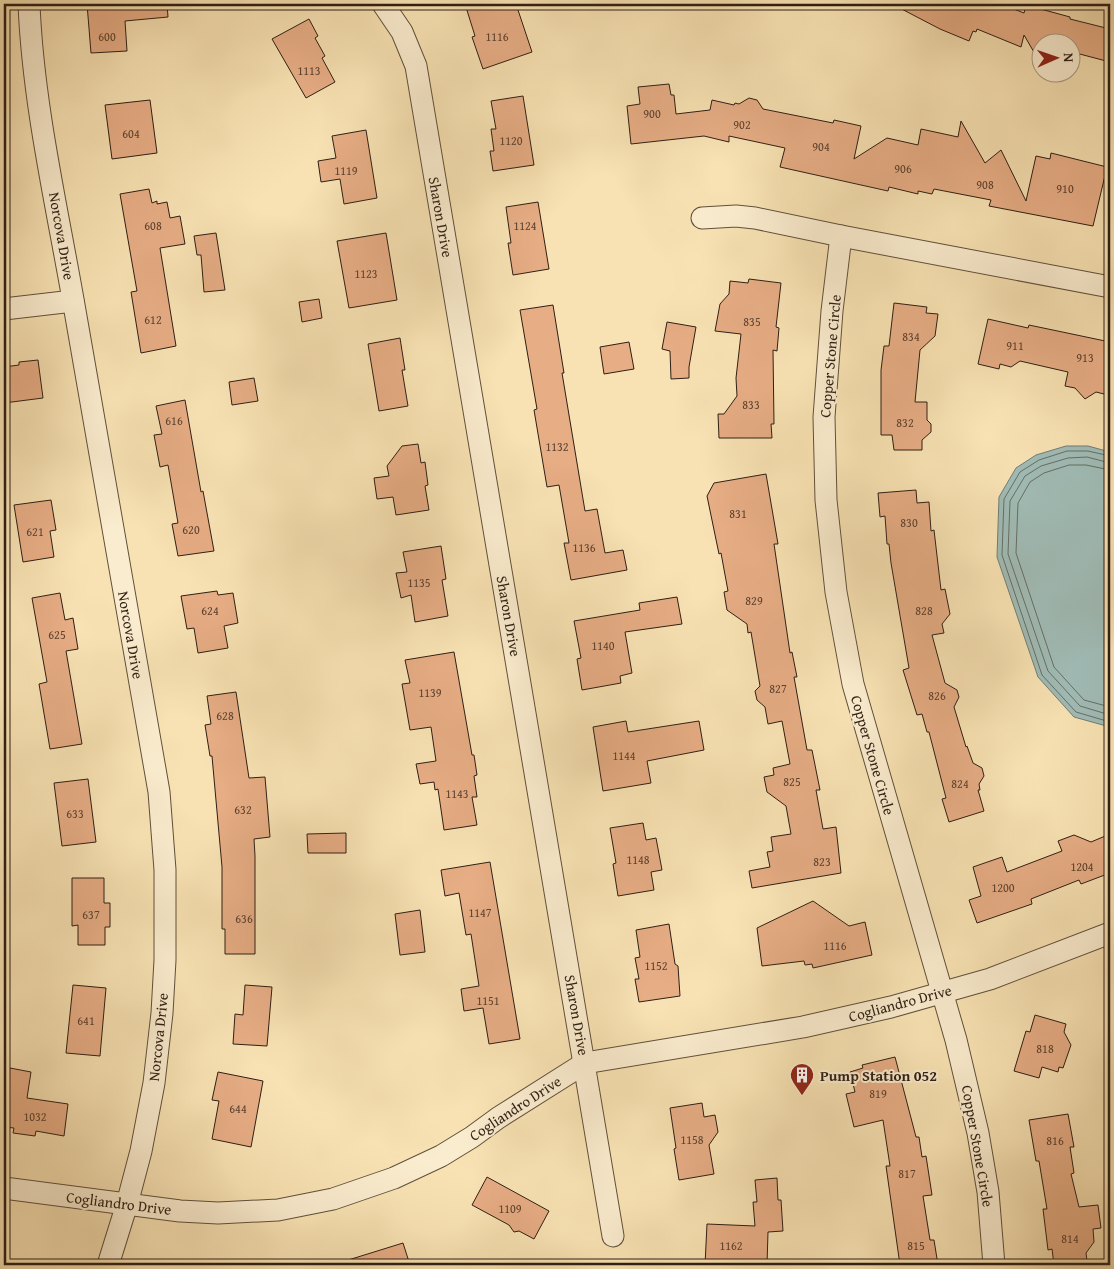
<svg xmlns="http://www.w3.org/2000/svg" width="1114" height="1269" viewBox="0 0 1114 1269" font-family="'Gentium Book Plus',serif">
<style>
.water{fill:#a0bcb6;stroke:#727d75}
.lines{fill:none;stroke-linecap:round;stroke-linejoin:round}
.shore{stroke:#676e65;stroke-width:1}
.building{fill:#e7ad85;stroke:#2e1f14}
.street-casing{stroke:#60503c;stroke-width:23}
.street{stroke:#faecce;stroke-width:21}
.labels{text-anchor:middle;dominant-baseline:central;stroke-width:4;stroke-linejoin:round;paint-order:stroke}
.number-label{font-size:12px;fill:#5c4230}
.street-label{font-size:15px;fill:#2e1f14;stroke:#faecce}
.poi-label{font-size:15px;font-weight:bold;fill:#2e1f14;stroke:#faecce;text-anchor:start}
</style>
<rect width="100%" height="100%" fill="#f8e2b3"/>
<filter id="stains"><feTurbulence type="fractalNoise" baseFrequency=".004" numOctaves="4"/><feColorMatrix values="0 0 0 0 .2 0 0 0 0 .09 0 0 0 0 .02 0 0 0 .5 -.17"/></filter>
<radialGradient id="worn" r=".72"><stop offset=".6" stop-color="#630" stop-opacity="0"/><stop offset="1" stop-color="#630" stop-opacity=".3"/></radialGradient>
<polygon class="water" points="1066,446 1088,446 1110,452 1110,727 1074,717 1038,677 997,557 999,497 1016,468 1036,455"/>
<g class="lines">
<g class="shore">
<polyline points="1110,456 1088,451 1067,451 1039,460 1020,472 1004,499 1002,555 1042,675 1076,712 1110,722"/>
<polyline points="1110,463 1087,457 1068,458 1041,466 1025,476 1010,501 1008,554 1048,671 1080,706 1110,715"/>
<polyline points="1110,470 1086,465 1069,465 1044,473 1030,482 1018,503 1016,553 1054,667 1084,700 1110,707"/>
</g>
</g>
<g class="building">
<polygon points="87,4 167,4 168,17 125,21 127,51 91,53"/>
<polygon points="465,4 516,4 532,52 483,69 472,37 475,36"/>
<polygon points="892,4 1001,4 1024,13 1026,5 1070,17 1070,19 1110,29 1110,62 1072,52 1072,42 1042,42 1042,66 1024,35 1021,47 977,29 976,32 973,31 969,41 940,29"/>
<polygon points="309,19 318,36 315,38 325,56 322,58 335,82 306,98 272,39"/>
<polygon points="669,84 671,95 674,95 676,114 710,110 712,100 734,105 735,103 739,104 749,98 757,100 763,109 833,123 834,120 861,126 854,159 887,138 918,145 921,129 958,137 961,121 985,163 1001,150 1026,201 1036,156 1050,159 1051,153 1107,167 1093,226 989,206 991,200 934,189 932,194 918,191 918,194 889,187 888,191 780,167 785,148 729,136 729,142 704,136 631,144 627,106 640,104 638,87"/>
<polygon points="523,96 534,165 493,171 490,151 494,151 491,129 496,129 491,101"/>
<polygon points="150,100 157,153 112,159 105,105"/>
<polygon points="366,130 377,198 344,204 340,179 321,182 318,161 336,158 332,136"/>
<polygon points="149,189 152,203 157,201 157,204 167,202 170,218 180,216 185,244 160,248 176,346 141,353 131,292 137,291 120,194"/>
<polygon points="538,202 549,269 513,275 508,243 511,243 506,207"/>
<polygon points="216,233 225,290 204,292 201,255 197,255 194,236"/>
<polygon points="386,233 397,300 349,308 337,241"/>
<polygon points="749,279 781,283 776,327 779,328 777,351 773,350 774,424 771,424 772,438 719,438 718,414 724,414 737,396 736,378 741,334 715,331 720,304 729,294 730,281 748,283"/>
<polygon points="319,299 322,318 302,322 299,302"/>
<polygon points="894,303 927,307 926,313 938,314 935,336 920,350 915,402 927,402 927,420 931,424 931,432 922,440 922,450 894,450 892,435 881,435 881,370 884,346 889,346"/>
<polygon points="553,305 564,373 562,373 585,511 597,509 605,553 623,550 627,570 571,580 564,543 569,543 559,485 547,487 534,410 537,409 520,310"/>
<polygon points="988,319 1028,328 1029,325 1110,342 1110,383 1108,395 1096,392 1085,399 1075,388 1065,386 1068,372 1020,361 1011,367 1000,364 999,369 978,364"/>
<polygon points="667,322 696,327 689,367 689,378 671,379 670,351 662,349"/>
<polygon points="400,338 405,370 402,370 408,406 379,411 368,344"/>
<polygon points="629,342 634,369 604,374 600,347"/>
<polygon points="38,360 43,398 4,403 4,367 19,365 19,362"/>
<polygon points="254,378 258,401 232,405 229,382"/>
<polygon points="185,400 201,492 203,491 214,551 178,556 172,524 178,523 168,465 160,467 154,435 162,434 156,406"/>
<polygon points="418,444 421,463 425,462 428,485 425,486 429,510 396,515 393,497 377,499 374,478 389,476 387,466 402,446"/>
<polygon points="766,474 778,544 774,544 790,653 792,652 797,677 794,677 807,750 812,750 820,790 816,790 823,829 836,827 841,873 752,888 749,871 770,867 767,852 773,851 771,837 791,834 786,806 767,792 764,777 774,775 773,768 790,764 782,721 768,724 765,707 757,700 755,691 760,686 751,632 748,633 747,624 727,610 724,592 728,591 721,553 719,554 707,496 714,483"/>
<polygon points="916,490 917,503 929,502 931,531 934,530 941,590 945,589 950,614 942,624 944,633 932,635 945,683 957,690 959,697 954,707 966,747 967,746 973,763 982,768 984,776 979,784 980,790 978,790 984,811 949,822 942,799 946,798 929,732 927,732 922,714 917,715 903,670 909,668 891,563 889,544 887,544 885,516 880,517 878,493"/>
<polygon points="51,500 56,530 50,531 54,557 23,562 14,505"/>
<polygon points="441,546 446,579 442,580 448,616 415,622 411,595 401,598 396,573 407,572 403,552"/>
<polygon points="217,591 218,595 233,593 238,623 224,626 228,648 198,653 194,628 187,629 181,596"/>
<polygon points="60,593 65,620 73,618 78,649 66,651 82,744 50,749 39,684 47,682 32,598"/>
<polygon points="677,597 682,624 625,632 632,673 620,676 621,683 582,690 577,659 581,658 574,621 640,610 639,603"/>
<polygon points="454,652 472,755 474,755 477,775 474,776 477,797 472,797 477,825 444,830 438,789 435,790 434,782 420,784 416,764 436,761 431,727 410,730 402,684 410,683 405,660"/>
<polygon points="236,692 249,778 265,777 270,837 254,839 255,856 255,954 225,954 225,929 222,929 222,867 212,756 210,756 205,725 211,724 207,696"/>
<polygon points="626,721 628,732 699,721 704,750 647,761 651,783 603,791 593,727"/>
<polygon points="88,779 96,842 62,846 54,783"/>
<polygon points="643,823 646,840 656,838 662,870 651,872 654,890 618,896 613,864 616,863 610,828"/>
<polygon points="346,833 346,853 308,853 307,834"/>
<polygon points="1110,834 1110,873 1081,884 1079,880 1031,899 1032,904 977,923 969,900 981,896 973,867 1002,857 1007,872 1062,851 1058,841 1074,835 1091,842"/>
<polygon points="490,862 520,1039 489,1044 483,1008 464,1011 461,989 479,986 471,934 466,935 459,893 445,896 441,870"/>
<polygon points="72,878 104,878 104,903 110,903 110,927 105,927 105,945 78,945 78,925 72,926"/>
<polygon points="813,901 849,926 865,922 872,955 813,968 812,964 805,965 804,961 762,966 757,928"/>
<polygon points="420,910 425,952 400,955 395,914"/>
<polygon points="669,924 675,964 678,966 680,996 639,1002 635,979 639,979 635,958 640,957 636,930"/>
<polygon points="73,985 106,988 100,1056 66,1053"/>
<polygon points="245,985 272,987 267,1046 233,1044 235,1014 243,1015"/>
<polygon points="1035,1015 1066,1024 1064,1032 1071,1045 1063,1068 1059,1067 1058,1072 1042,1067 1039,1078 1014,1071 1026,1031 1030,1032"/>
<polygon points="895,1057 916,1137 919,1137 922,1157 926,1156 932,1195 923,1196 930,1240 934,1240 938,1265 900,1265 886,1166 890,1166 883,1120 854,1127 846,1094 855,1092 850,1072 863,1068 862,1065"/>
<polygon points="10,1068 31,1072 27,1098 68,1104 64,1136 36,1131 35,1136 13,1133 14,1128 4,1127 4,1099"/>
<polygon points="218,1072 263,1081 251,1147 212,1139 219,1101 212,1100"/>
<polygon points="702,1103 704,1117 715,1115 718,1132 709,1145 714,1174 679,1180 674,1149 676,1148 670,1108"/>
<polygon points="1068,1114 1074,1147 1070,1147 1074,1173 1071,1174 1079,1207 1098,1205 1101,1228 1093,1229 1094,1242 1086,1253 1087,1261 1054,1265 1052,1249 1048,1250 1043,1209 1047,1209 1039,1161 1036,1161 1029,1120"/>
<polygon points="487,1177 549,1211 534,1239 519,1231 514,1232 509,1225 472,1205"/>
<polygon points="777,1178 778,1200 781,1200 783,1231 768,1232 767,1265 705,1265 707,1224 755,1226 753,1202 757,1202 755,1180"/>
<polygon points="403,1243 410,1265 345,1265 345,1261"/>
</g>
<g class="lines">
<g class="street-casing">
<g id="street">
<path d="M29,4c4,100 28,203 45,301 28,163 57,325 85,487l6,78v90l-3,53 -8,70 -13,68 -14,53 -19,61"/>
<polyline points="383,4 402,32 416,66 613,1236"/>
<polyline points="702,218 736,216 755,218 841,236 1110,287"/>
<polyline points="841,236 832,311 824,417 826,500 836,592 853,684 956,1040 978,1133 988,1192 994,1265"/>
<polyline points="4,309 73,301"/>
<polyline points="4,1188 180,1211 218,1213 278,1210 333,1199 394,1178 441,1156 472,1137 498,1118 585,1063 803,1027 891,1007 990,979 1110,933"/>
</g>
</g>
<use href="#street" class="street"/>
</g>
<defs>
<g id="building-pin" transform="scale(1.25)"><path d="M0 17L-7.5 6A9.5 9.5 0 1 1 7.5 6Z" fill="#8f2418" stroke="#faecce"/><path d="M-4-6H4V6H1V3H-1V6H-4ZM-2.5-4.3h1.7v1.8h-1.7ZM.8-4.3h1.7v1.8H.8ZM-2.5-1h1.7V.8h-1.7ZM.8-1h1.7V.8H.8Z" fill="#fff"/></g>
</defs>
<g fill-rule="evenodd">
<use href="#building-pin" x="802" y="1075"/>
</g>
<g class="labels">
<g class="number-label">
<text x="107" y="36">600</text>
<text x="497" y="36">1116</text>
<text x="309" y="70">1113</text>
<text x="652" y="113">900</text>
<text x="742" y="124">902</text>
<text x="131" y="133">604</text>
<text x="511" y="140">1120</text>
<text x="821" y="146">904</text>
<text x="903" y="168">906</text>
<text x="346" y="170">1119</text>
<text x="985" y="184">908</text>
<text x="1065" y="188">910</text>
<text x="153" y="225">608</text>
<text x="525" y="225">1124</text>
<text x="366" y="273">1123</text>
<text x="153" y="319">612</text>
<text x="752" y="321">835</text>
<text x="911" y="336">834</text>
<text x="1015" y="345">911</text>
<text x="1085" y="357">913</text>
<text x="751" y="404">833</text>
<text x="174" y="420">616</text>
<text x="905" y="422">832</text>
<text x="557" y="446">1132</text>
<text x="738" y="513">831</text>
<text x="909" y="522">830</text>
<text x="191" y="529">620</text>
<text x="35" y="531">621</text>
<text x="584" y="547">1136</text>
<text x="419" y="582">1135</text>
<text x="754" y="600">829</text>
<text x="210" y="610">624</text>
<text x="924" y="610">828</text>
<text x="57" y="634">625</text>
<text x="603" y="645">1140</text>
<text x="778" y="688">827</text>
<text x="430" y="692">1139</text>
<text x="937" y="695">826</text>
<text x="225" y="715">628</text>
<text x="624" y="755">1144</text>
<text x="792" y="781">825</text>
<text x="960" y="783">824</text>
<text x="457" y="793">1143</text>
<text x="243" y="809">632</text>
<text x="75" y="813">633</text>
<text x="638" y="859">1148</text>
<text x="822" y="861">823</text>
<text x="1082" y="866">1204</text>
<text x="1003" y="887">1200</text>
<text x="480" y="912">1147</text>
<text x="91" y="914">637</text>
<text x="244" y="918">636</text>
<text x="835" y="945">1116</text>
<text x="656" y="965">1152</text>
<text x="488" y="1000">1151</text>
<text x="86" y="1020">641</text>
<text x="1045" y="1048">818</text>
<text x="878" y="1093">819</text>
<text x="238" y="1108">644</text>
<text x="35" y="1116">1032</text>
<text x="692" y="1139">1158</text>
<text x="1055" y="1140">816</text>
<text x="907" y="1173">817</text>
<text x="510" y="1208">1109</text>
<text x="1070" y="1238">814</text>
<text x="731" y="1245">1162</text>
<text x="916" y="1245">815</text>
</g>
<g class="street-label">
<text transform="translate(441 217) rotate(80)">Sharon Drive</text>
<text transform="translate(62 236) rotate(80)">Norcova Drive</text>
<text transform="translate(830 356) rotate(-85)">Copper Stone Circle</text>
<text transform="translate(509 616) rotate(80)">Sharon Drive</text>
<text transform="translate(131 635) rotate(80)">Norcova Drive</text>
<text transform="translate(873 755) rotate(74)">Copper Stone Circle</text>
<text transform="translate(900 1003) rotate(-15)">Cogliandro Drive</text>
<text transform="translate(577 1015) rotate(80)">Sharon Drive</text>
<text transform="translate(158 1037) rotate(-84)">Norcova Drive</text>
<text transform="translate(515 1108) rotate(-33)">Cogliandro Drive</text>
<text transform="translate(978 1146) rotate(80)">Copper Stone Circle</text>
<text transform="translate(119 1203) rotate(7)">Cogliandro Drive</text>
</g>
<g class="poi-label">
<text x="820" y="1075">Pump Station 052</text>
</g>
</g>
<rect width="1114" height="1269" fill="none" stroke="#f8e2b3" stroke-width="20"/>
<rect x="5" y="5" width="1104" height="1259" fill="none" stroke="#2e1f14" stroke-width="2.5"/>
<rect x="10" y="10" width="1094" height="1249" fill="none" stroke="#2e1f14"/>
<g transform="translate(1056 58) rotate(88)"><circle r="24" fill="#faecce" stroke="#a89a84"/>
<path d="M0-4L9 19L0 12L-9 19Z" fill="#8f2418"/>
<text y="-8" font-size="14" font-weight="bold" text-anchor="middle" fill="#2e1f14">N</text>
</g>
<rect width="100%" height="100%" filter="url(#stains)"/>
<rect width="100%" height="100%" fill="url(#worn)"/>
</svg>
